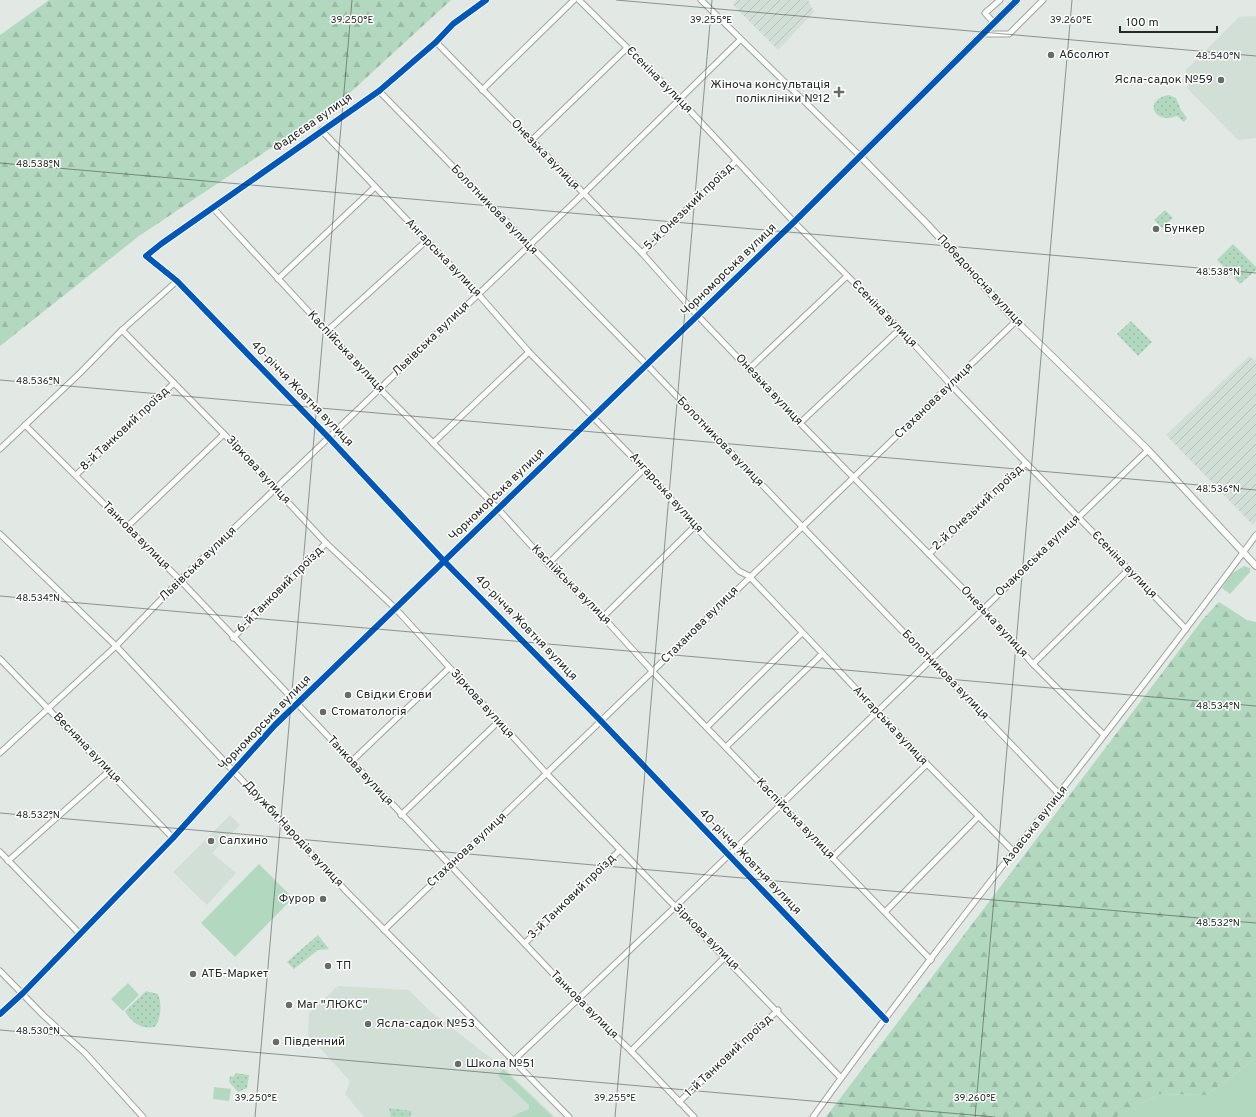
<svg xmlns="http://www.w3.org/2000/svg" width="1256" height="1117" viewBox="0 0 1256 1117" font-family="Overpass,sans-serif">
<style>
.built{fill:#d2dfd6}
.industrial{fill:url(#industrial-furrows)}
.grass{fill:#b2d9c0}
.forest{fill:url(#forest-firs)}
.park{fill:url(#park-dots)}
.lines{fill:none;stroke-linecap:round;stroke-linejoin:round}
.minor-casing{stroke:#9ea39f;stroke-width:7}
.tertiary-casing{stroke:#9ea39f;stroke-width:8}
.minor{stroke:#fbfcfb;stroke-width:5}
.tertiary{stroke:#fbfcfb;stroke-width:6}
.cycleway-casing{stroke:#fff;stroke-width:8}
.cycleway{stroke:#0057b8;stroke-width:6}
.ticks{fill:none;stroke:#252a27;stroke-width:1;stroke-opacity:0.45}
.poi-dot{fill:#676c69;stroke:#fff;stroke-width:1.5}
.labels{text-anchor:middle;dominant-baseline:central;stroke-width:3;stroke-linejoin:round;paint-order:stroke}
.poi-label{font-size:12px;fill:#252a27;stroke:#fff;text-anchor:start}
.street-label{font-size:12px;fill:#252a27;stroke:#fff}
.ticks-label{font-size:10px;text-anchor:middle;fill:#252a27;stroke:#fff;stroke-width:3;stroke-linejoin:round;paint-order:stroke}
</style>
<defs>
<pattern id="industrial-furrows" width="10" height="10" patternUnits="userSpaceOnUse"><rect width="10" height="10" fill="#d2dfd6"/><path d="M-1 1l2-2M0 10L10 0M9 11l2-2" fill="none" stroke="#b4c0b8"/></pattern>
<pattern id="forest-firs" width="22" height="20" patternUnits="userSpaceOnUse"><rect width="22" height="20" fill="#b2d9c0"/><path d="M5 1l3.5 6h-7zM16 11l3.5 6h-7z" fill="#99baa5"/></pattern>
<pattern id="park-dots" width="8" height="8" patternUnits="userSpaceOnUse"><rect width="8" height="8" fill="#b2d9c0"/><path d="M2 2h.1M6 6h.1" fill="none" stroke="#99baa5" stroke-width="1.8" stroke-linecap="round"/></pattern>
</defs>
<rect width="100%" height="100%" fill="#e2e8e3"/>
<g class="built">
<polygon points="1256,16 1256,138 1238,140 1188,89 1186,70 1239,17"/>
<polygon points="230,815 240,825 212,853 236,873 207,905 173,872"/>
<polygon points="338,986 409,990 430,1011 505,1069 555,1117 364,1117 345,1094 350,1081 308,1035 309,1013"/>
</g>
<g class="industrial">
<polygon points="736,0 808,0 814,12 778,50 733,5"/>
<polygon points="1249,356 1256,361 1256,521 1253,525 1166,435"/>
</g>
<g class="grass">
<polygon points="1244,566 1250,568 1250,572 1230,594 1222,588 1231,574"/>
<polygon points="259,864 293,898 235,957 201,923"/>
<polygon points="128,983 139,995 123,1011 111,999"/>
<polygon points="1256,1058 1256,1117 1115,1117 1159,1094 1207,1095"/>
<polygon points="503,1069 553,1117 513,1117 519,1113 529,1109 529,1105 498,1076"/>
<polygon points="214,1087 231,1089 229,1101 213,1099"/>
</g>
<g class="forest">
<polygon points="49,0 451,0 341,101 139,236 0,346 0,35"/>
<polygon points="1219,602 1247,620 1256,622 1256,1058 1207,1095 1159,1094 1116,1117 826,1117 1203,619"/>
</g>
<g class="park">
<path d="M1169,95l7,3 5,12 6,8 -3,4 -7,-6c-24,9 -34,-17 -8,-21z"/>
<polygon points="1165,210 1173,218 1162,228 1154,220"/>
<polygon points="1233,244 1256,267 1256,270 1240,284 1217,260"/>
<polygon points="1131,321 1152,342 1138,356 1117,334"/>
<polygon points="318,935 329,949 318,950 294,969 287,962"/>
<path d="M146,991l12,3c4,11 3,22 -2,32 -13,5 -24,-3 -31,-15z"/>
<polygon points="235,1073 249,1075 247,1088 238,1092 229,1082 230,1076 234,1077"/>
<polygon points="389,1108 412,1111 410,1117 391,1117"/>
</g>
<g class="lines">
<g class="minor-casing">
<g id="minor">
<polyline points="486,0 453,24 436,42 379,91 161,244 146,256 177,281 329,438 444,561 601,721 886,1020"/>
<polyline points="579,0 679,99 794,222 900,329 951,385 1186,629"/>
<polyline points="994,23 985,13 1000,0"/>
<polyline points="983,34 1009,34 1043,0"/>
<polyline points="436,42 642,253 698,316 800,423 983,609 1033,664 1104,735"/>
<polyline points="482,90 574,0"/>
<polyline points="379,91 647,365 1060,795"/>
<polyline points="321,130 478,294 529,352 644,469 705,537 739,571 749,576 927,764 1014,852"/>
<polyline points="532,140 627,48"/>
<polyline points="213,208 380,389 499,510 548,564 603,617 653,672 931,960"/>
<polyline points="642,253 736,161"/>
<polyline points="278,279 375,187"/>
<polyline points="122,330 224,434 326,543 395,608 547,774 841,1078"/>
<polyline points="327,331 426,241"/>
<polyline points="749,369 847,276"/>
<polyline points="800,423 900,329"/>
<polyline points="25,425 180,580 577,999 631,1051 694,1117"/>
<polyline points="433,443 529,352"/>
<polyline points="0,449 80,373 122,330 177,281"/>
<polyline points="76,475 174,383"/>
<polyline points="127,527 224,434"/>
<polyline points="0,534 116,646 347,892 569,1117"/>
<polyline points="929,554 1026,463"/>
<polyline points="548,564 644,469"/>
<polyline points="603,617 695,526"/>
<polyline points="233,638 326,543"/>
<polyline points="0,659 173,838"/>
<polyline points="1033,664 1129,569"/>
<polyline points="707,727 802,633"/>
<polyline points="726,747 822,654"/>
<polyline points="0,753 116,646 180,580 583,194 740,40"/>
<polyline points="351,762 449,668"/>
<polyline points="401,815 498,722"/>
<polyline points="0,852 80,934"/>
<polyline points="832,858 927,764"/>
<polyline points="8,861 109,771"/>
<polyline points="885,912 979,816"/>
<polyline points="384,930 1016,321"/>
<polyline points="525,943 620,850"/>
<polyline points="0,971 44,1016 85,1053 143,1117"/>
<polyline points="0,1014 23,993 173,838 275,725 794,222 860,156 701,0"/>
<polyline points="631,1051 725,957"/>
<polyline points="512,1062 675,907 1148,450"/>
<polyline points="679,1102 778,1010"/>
<path d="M813,1117c142,-198 299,-385 443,-582"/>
</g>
</g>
<g class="tertiary-casing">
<polyline id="tertiary" points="1017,0 860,156 927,224 1016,321 1148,450 1256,566"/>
</g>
<use href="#minor" class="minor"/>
<use href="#tertiary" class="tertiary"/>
<g class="cycleway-casing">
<g id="cycleway">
<polyline points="486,0 453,24 436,42 379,91 161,244 146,256 177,281 329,438 444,561 601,721 886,1020"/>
<polyline points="0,1014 23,993 173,838 275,725 794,222 1017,0"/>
</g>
</g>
<use href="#cycleway" class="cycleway"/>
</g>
<path class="ticks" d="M616,0l640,56M0,163l1256,110M0,380l1256,110M0,596l1256,110M0,813l1256,110M0,1030l995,87M255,1117l97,-1117M615,1117l97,-1117M975,1117l97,-1117"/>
<g class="poi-dot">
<circle cx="1051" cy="55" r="4"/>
<circle cx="1221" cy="80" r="4"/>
<path d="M837 86h4v4h4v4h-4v4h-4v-4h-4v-4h4z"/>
<circle cx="1156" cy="229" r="4"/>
<circle cx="348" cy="695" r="4"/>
<circle cx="323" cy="712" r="4"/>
<circle cx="211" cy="841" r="4"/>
<circle cx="323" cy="899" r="4"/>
<circle cx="328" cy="966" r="4"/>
<circle cx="193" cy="974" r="4"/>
<circle cx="289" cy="1005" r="4"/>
<circle cx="368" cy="1024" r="4"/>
<circle cx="276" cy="1042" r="4"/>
<circle cx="458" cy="1064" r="4"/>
</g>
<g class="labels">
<g class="poi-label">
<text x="1059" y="55">Абсолют</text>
<text x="1213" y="80" text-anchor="end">Ясла-садок №59</text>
<text x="830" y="85" text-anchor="end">Жіноча консультація<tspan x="830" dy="14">поліклініки №12</tspan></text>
<text x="1164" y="229">Бункер</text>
<text x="356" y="695">Свідки Єгови</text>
<text x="331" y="712">Стоматологія</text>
<text x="219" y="841">Салхино</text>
<text x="315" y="899" text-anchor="end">Фурор</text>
<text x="336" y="966">ТП</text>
<text x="201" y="974">АТБ-Маркет</text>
<text x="297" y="1005">Маг "ЛЮКС"</text>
<text x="376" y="1024">Ясла-садок №53</text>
<text x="284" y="1042">Південний</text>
<text x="466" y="1064">Школа №51</text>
</g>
<g class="street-label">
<text transform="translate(659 80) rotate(45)">Єсеніна вулиця</text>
<text transform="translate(313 123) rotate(-35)">Фадєєва вулиця</text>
<text transform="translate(545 155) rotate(46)">Онезька вулиця</text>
<text transform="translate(689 207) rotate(-44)">5-й Онезький проїзд</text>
<text transform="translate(494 210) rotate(46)">Болотникова вулиця</text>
<text transform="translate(443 258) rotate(46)">Ангарська вулиця</text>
<text transform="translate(729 270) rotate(-44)">Чорноморська вулиця</text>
<text transform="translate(980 281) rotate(47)">Победоносна вулиця</text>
<text transform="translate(884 314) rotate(46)">Єсеніна вулиця</text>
<text transform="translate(431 339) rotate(-44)">Львівська вулиця</text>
<text transform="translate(346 352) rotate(47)">Каспійська вулиця</text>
<text transform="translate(769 390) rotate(47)">Онезька вулиця</text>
<text transform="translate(302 394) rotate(46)">40-річчя Жовтня вулиця</text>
<text transform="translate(934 401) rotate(-44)">Стаханова вулиця</text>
<text transform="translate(125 429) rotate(-43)">8-й Танковий проїзд</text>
<text transform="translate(720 442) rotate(46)">Болотникова вулиця</text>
<text transform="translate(258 470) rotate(47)">Зіркова вулиця</text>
<text transform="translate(666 493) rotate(48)">Ангарська вулиця</text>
<text transform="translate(497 495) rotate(-44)">Чорноморська вулиця</text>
<text transform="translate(978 508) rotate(-43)">2-й Онезький проїзд</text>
<text transform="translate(136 536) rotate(45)">Танкова вулиця</text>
<text transform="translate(1038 556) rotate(-44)">Очаковська вулиця</text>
<text transform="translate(198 564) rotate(-44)">Львівська вулиця</text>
<text transform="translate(1124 565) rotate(46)">Єсеніна вулиця</text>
<text transform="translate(571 585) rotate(45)">Каспійська вулиця</text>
<text transform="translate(280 590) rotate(-45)">6-й Танковий проїзд</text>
<text transform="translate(994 622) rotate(47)">Онезька вулиця</text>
<text transform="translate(700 625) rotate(-45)">Стаханова вулиця</text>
<text transform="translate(526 628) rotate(46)">40-річчя Жовтня вулиця</text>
<text transform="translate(945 675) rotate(46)">Болотникова вулиця</text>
<text transform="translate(482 704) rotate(48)">Зіркова вулиця</text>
<text transform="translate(265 723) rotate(-46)">Чорноморська вулиця</text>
<text transform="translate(890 726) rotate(47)">Ангарська вулиця</text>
<text transform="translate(87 748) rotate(46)">Весняна вулиця</text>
<text transform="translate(360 771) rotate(47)">Танкова вулиця</text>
<text transform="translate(795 819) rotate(46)">Каспійська вулиця</text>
<text transform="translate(1035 826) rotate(-52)">Азовська вулиця</text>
<text transform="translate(293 834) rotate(47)">Дружби Народів вулиця</text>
<text transform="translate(467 850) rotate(-43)">Стаханова вулиця</text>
<text transform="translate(750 862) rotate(46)">40-річчя Жовтня вулиця</text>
<text transform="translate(572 897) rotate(-44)">3-й Танковий проїзд</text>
<text transform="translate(706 937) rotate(45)">Зіркова вулиця</text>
<text transform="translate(584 1005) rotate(45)">Танкова вулиця</text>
<text transform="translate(729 1056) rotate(-43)">1-й Танковий проїзд</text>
</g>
</g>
<g class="ticks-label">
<text x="352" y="23">39.250°E</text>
<text x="711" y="23">39.255°E</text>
<text x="1071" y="23">39.260°E</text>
<text x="1218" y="59">48.540°N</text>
<text x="38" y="167">48.538°N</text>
<text x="1218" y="275">48.538°N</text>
<text x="38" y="384">48.536°N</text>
<text x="1218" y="492">48.536°N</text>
<text x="38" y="601">48.534°N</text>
<text x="1218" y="709">48.534°N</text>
<text x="38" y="818">48.532°N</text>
<text x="1218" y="926">48.532°N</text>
<text x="38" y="1034">48.530°N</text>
<text x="256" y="1101">39.250°E</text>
<text x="615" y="1101">39.255°E</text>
<text x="975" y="1101">39.260°E</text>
</g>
<path d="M1120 26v6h97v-6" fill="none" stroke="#252a27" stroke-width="2"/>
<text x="1126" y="26" font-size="12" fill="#252a27" stroke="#ffffff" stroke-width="3" paint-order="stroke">100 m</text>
</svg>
